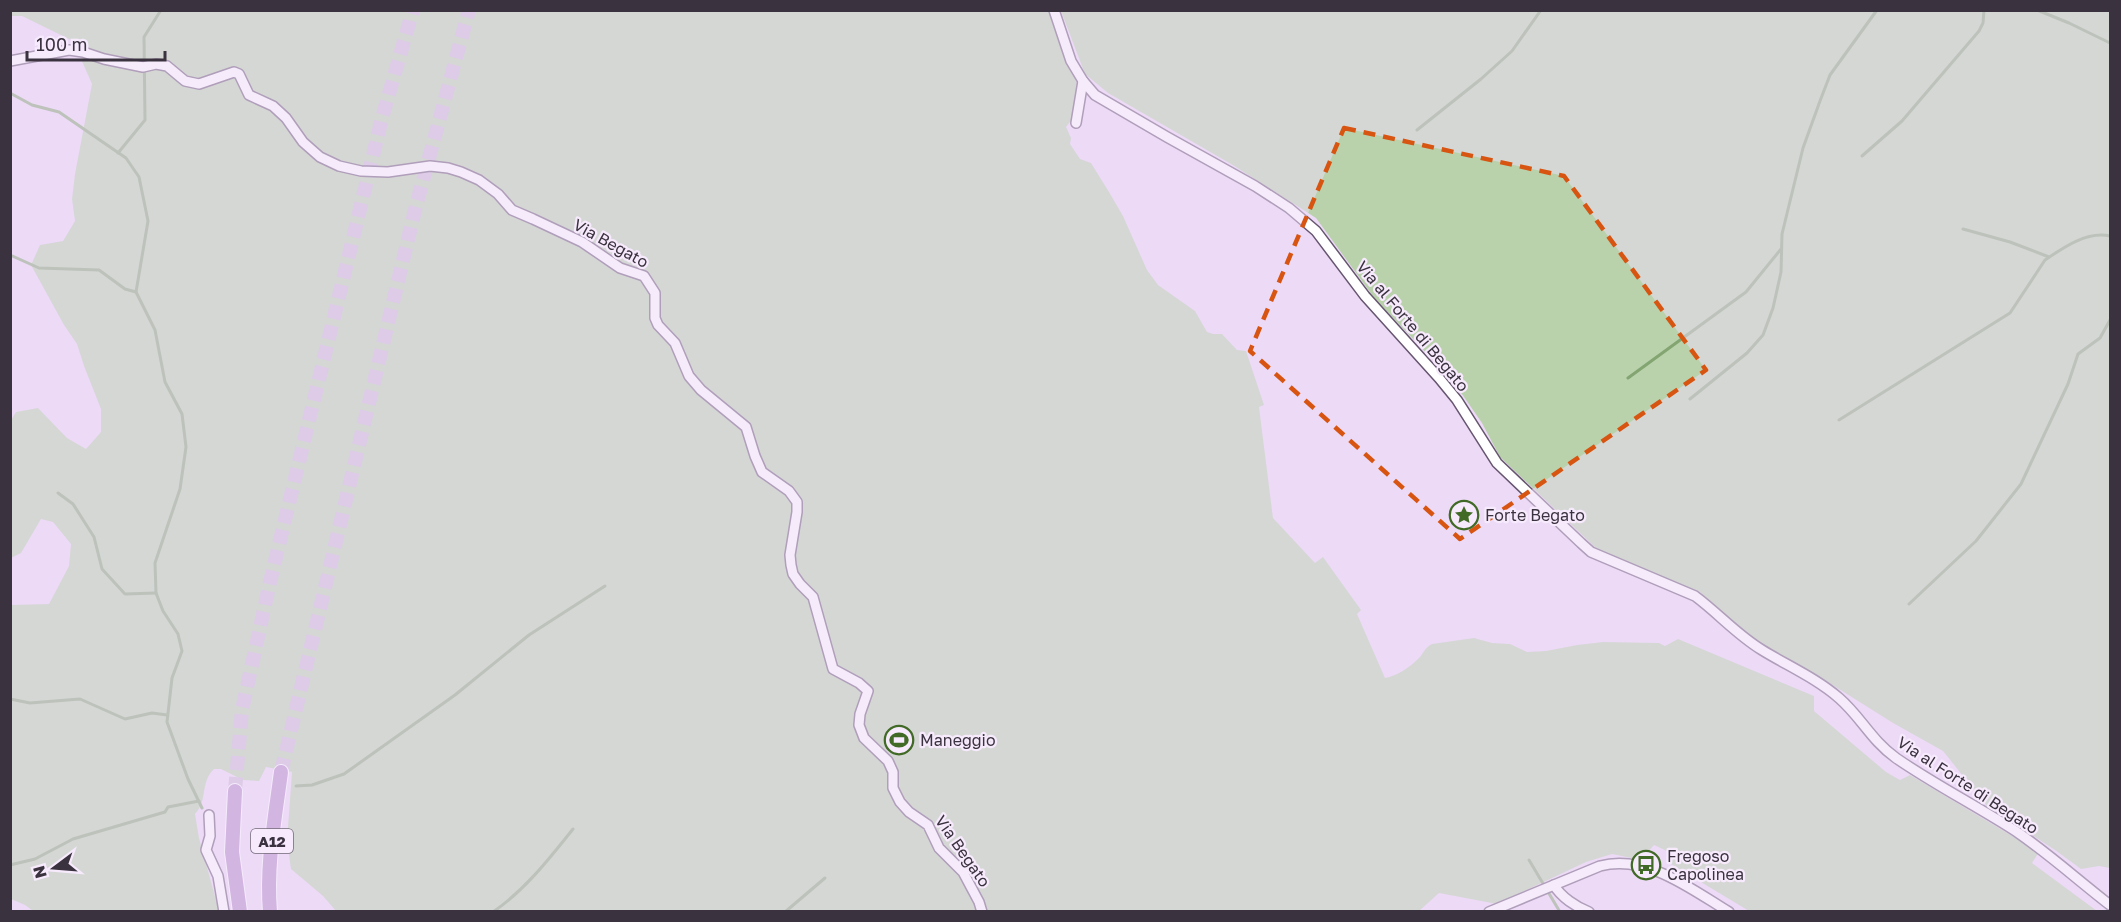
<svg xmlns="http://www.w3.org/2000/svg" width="2121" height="922" viewBox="0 0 2121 922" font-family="'Golos Text',sans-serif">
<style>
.green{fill:#b9d2ac}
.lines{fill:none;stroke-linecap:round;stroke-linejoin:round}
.stream{stroke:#83a571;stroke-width:3}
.highway-tunnel{stroke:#c9b8d2;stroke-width:14;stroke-dasharray:14 7;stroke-linecap:butt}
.minor-casing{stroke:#66556f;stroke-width:12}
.highway-casing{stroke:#fff;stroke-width:16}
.minor{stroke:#fff;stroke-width:9}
.highway{stroke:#b289c6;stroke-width:14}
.marked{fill:none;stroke:#d75511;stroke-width:4.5;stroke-dasharray:12 8;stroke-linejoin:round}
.labels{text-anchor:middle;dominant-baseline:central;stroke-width:4.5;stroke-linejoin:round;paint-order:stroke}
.shield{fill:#f6eafc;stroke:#726977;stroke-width:1.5}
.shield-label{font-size:15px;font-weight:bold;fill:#3a323e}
.street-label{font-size:16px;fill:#3a323e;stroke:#f6eafc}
.poi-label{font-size:16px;fill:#3a323e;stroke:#f6eafc;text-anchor:start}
</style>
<rect width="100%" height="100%" fill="#eddaf7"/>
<g class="green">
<path d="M11,11h1038l5,16 21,49 4,17 -6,25 -7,9 5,11 -1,6 10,15 11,4 18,29 14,24 24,54 11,15 37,26 12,21 6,2h9l15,16 9,1 18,54 -5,2 14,111 42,45 8,-6 38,53 -4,4 28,64c12,-2 25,-11 34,-20 5,-5 5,-10 13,-14l42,-6 18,5 18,1 17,8 19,-1 31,-6 26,-3 56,1 6,3 13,-7 136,57v15l72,61 14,8 10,-5 129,77 -7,11 65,48h-348l-78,-47 -2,-12 -15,-7 -13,15 -29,-6 -26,8 -89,42 -58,-11 -21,19 -1082,-1 -13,-15 -32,-27 -4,-28 5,-69 -26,-5 -7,14 -16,-1 -22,-11h-7c-14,13 -6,32 -19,45l4,24 20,73h-186l-8,-6 -14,-6 -1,-294 39,-1 20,-38 2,-22 -18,-22 -12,-3 -20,34 -10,5v-138l5,-8 22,-4 29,30 19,11 15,-17v-23l-17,-43 -7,-22 -13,-19 -33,-60 9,-20 23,-4 12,-20 -3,-22 3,-25 17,-90 -19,-43 -51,-25h-11z"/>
<polygon points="1061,11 2110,11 2110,868 2099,866 2081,869 2055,850 1987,806 1943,751 1893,723 1815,674 1765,648 1731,622 1700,592 1598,550 1500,457 1482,423 1453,381 1375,299 1316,218 1231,164 1108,93 1085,74"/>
</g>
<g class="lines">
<g class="stream">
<polyline points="2037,10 2069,23 2110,43"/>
<polyline points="10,93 32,105 59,112 126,158 139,177 148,221 136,292 155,330 165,382 182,414 186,447 180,489 155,563 156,593 163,611 178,634 182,651 172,678 167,722 188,779 202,808"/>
<polyline points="1417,130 1481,79 1512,51 1541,10"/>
<polyline points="118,153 145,120 144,37 161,10"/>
<polyline points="1862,156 1902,121 1979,31 1983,23 1984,10"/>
<polyline points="1963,229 2010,242 2049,257"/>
<polyline points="10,255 39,268 99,270 125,289 136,292"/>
<polyline points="1628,378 1746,292 1781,249"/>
<polyline points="1690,399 1747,353 1763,335 1773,308 1781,272 1782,234 1803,148 1820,101 1830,75 1877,10"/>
<path d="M1839,420l171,-107 35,-53c19,-13 42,-29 65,-24"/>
<polyline points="58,493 73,504 94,537 102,569 125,594 156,593"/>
<polyline points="1909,604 1976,541 2021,484 2068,384 2078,354 2100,338 2110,320"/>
<polyline points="10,699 30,703 80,699 125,719 152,713 167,715"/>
<polyline points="296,786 312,785 344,774 455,695 529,635 605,586"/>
<polyline points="1529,860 1560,912"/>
<polyline points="10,865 35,859 73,839 165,812 168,807 199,801"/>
<path d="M493,912c32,-22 56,-53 80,-83"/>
<polyline points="785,912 825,878"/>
</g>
<g class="highway-tunnel">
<polyline points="281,772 415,210 469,10"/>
<polyline points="235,791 242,710 270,582 382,118 413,10"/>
</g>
<g class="minor-casing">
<g id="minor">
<path d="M1054,10l17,51 12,20 12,14 72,42 88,49 34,22 27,23 49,65 74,82 18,22 40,63 84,80 10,9 104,44c23,17 42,39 67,54 26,16 54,28 77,48 22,19 32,42 57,60 39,27 81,48 121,74 32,22 62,49 93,73"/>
<polyline points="10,61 69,50 83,52 104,59 143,67 156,64 167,66 185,81 199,84 234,72 239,74 249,95 273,106 286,118 303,142 320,157 339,166 361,171 388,172 430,166 448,168 461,172 479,180 498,194 512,210 533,219 582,242 620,268 644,276 655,293 655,318 658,325 675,343 689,376 701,390 746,427 755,456 762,472 789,491 797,502 797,512 790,555 791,565 793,574 800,584 813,597 833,669 859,683 868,691 860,714 859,725 864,738 888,761 893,772 893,788 900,802 909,812 928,825 939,848 963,872 979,902 982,912"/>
<polyline points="1076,123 1083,81"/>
<polyline points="209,815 210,836 206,850 218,876 224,912"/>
<path d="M1554,885c7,12 22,22 35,27"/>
<path d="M1489,912l111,-46c47,-12 91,23 129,46"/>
</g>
</g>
<g class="highway-casing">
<g id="highway">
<polyline points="235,791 232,852 240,912"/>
<path d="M270,912c-4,-47 5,-94 11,-140"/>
</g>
</g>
<use href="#minor" class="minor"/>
<use href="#highway" class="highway"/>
</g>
<path d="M0 0H2121V922H0ZM1344,128l220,48 142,194 -246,169 -210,-188z" fill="#eddaf7" fill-opacity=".55" fill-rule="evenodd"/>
<path class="marked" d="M1344,128l220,48 142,194 -246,169 -210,-188z"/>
<defs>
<g id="sight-ring" transform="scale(1.5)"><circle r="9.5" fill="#f6eafc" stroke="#416a26" stroke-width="1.5"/><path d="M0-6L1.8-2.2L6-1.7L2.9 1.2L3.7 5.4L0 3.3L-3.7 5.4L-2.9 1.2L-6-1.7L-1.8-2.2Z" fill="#416a26"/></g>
<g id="stadium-ring" transform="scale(1.5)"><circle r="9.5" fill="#f6eafc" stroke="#416a26" stroke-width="1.5"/><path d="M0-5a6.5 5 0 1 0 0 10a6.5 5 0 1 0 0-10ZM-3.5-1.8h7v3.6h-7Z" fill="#416a26"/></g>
<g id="bus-ring" transform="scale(1.5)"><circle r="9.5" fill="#f6eafc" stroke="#416a26" stroke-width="1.5"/><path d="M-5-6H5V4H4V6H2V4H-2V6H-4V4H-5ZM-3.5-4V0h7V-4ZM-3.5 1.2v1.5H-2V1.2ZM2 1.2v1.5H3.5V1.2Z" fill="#416a26"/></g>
</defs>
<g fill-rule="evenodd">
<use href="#sight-ring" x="1464" y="515"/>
<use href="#stadium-ring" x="899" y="740"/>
<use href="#bus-ring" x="1646" y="865"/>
</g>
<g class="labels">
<rect class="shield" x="251" y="829" width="42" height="24" rx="4.5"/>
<g class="shield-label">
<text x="272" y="841">A12</text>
</g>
<g class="street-label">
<text transform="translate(611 243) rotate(29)">Via Begato</text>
<text transform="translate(1413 326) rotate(50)">Via al Forte di Begato</text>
<text transform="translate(1968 785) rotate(33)">Via al Forte di Begato</text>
<text transform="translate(963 851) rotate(55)">Via Begato</text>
</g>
<g class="poi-label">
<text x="1485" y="515">Forte Begato</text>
<text x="920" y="740">Maneggio</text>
<text x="1667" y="856">Fregoso<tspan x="1667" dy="18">Capolinea</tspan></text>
</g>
</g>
<rect width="2121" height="922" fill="none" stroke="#3a323e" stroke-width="24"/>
<g transform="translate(54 868) rotate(254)" stroke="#f6eafc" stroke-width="4.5" paint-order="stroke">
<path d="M0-4.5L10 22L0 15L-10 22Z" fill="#3a323e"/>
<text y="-9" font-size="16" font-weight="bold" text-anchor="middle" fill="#3a323e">N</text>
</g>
<path d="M27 51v9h138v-9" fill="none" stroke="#3a323e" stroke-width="3"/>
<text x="36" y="51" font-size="18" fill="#3a323e" stroke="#f6eafc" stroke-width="4.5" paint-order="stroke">100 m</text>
</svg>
